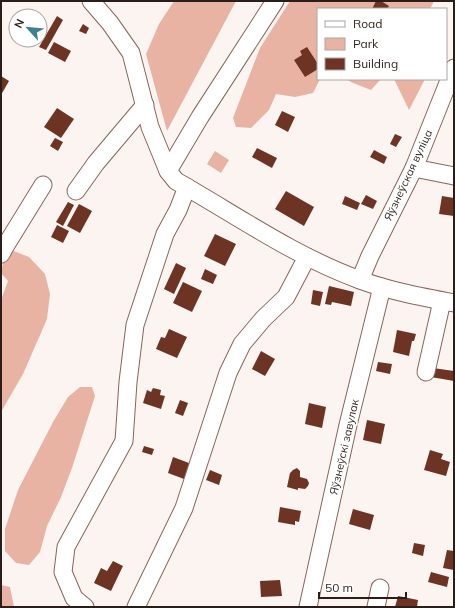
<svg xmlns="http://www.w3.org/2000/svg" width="455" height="608" viewBox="0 0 455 608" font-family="Mulish,sans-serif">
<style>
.green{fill:#e9b3a4}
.building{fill:#6e3423}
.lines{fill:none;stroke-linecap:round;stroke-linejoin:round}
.minor-casing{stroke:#88655b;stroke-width:19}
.minor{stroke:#fff;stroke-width:17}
.labels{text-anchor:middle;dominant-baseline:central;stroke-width:4;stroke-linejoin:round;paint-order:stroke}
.street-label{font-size:11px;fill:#2b1d19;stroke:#fff}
</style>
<rect width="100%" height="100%" fill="#fcf4f1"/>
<g class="green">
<polygon points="174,1 236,1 167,131 146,54 159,24"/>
<polygon points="290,1 434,1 430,9 318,9 318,79 320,79 313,93 295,97 276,94 269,110 251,128 236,127 233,118 260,48"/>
<polygon points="346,79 381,79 371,90 353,83"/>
<polygon points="394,79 425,79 409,110"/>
<polygon points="215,151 229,160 221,173 207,164"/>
<polygon points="11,250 29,257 45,274 50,294 47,319 23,374 1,412 1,300 8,281 1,273 1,271 5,256"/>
<polygon points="80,387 92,387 95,396 72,468 61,497 47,526 40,552 29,565 16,563 5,551 5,529 18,490 53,422 68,397"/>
<polygon points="1,585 10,587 14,607 1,607"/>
</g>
<g class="building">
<polygon points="376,1 381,1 389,6 387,9 372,9"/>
<polygon points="57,16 63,20 46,50 39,47"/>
<polygon points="83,24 89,28 86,34 79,31"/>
<polygon points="54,42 71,51 65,62 48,53"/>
<polygon points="307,47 318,64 318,69 305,77 294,60 302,55 300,51"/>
<polygon points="1,76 9,81 1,95"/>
<polygon points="57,108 74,119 61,138 44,127"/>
<polygon points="282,111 295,117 288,132 275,125"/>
<polygon points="395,134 402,137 396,147 390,144"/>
<polygon points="55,138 63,142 58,151 50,146"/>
<polygon points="257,148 277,158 272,168 252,157"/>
<polygon points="374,150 387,157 384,164 370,157"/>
<polygon points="286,191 314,207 304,226 275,209"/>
<polygon points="366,195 377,201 373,209 361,204"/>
<polygon points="345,196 360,203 357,210 342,204"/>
<polygon points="442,196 454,198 454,216 439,214"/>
<polygon points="68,202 74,205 63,226 56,222"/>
<polygon points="79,204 92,211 80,233 67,226"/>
<polygon points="57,225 69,231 63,243 51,237"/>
<polygon points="215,234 236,244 225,266 204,256"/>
<polygon points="176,263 186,268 174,294 164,289"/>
<polygon points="205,269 217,275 213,284 201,279"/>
<polygon points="183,282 202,291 192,312 173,303"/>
<polygon points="329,286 354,292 351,306 332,302 331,305 325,304"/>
<polygon points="313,290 323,292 320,306 311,304"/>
<polygon points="169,329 187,337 177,358 156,349 161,337 165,338"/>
<polygon points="397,330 416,334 414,341 412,341 409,356 393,352"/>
<polygon points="261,351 275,359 265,376 252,369"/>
<polygon points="378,362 392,364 390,374 376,371"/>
<polygon points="433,368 454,371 454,381 431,377"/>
<polygon points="153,388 161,390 160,395 165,396 161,409 143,403 147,390 151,392"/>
<polygon points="180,400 188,403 183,416 175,413"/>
<polygon points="309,403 326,407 322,428 305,424"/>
<polygon points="367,420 385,424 381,444 363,440"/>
<polygon points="144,446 154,449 152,455 142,452"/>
<polygon points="430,450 443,454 441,459 450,462 446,476 424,470"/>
<polygon points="173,457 189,463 184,479 168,473"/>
<polygon points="297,468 300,471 300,477 307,479 309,483 308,486 305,489 298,488 298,490 287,487 290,473 293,470"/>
<polygon points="210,470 222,475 219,485 206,480"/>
<polygon points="280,507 301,511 299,522 295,521 295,525 278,522"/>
<polygon points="353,509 374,515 370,530 349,524"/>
<polygon points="414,543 425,545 423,556 412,553"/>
<polygon points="447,550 454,551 454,570 443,568"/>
<polygon points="113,561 123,566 111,591 94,583 101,568 107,571"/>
<polygon points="431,572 449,577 447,587 428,582"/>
<polygon points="280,580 282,596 261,597 260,581"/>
<polygon points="398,596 418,600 417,607 395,607"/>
</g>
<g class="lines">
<g class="minor-casing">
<g id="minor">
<path d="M91,1l19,22 21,30 19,74 18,44 8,10c60,34 118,75 184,99 30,11 62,17 94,23"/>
<polyline points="414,168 454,176"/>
<polyline points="168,171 200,117 275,1"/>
<polyline points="76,191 96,163 145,105"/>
<polyline points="1,254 6,245 43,185"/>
<polyline points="360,280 370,256 414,168 454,68"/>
<polyline points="426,372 442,301"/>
<polyline points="85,607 74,598 63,572 66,547 124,441 128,382 135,325 165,234 178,210 187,187"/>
<polyline points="136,607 184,508 228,373 242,344 263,319 286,297 307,257"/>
<polyline points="308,607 348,425 382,287"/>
<polyline points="376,607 380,588"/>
</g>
</g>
<use href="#minor" class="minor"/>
</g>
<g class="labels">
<g class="street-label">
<text transform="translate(408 175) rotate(-65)">Яўзнеўская вуліца</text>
<text transform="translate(344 447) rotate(-77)">Яўзнеўскі завулак</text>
</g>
</g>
<rect width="455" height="608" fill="none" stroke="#2b1d19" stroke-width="4"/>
<rect x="317" y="8" width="130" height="72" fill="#ffffff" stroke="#aaa5a3"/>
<rect x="325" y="21" width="20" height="6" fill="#ffffff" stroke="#aaa5a3"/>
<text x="353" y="28" font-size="12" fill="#2b1d19">Road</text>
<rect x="325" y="38" width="20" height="12" fill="#e9b3a4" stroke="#aaa5a3"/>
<text x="353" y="48" font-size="12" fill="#2b1d19">Park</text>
<rect x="325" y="58" width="20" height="12" fill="#6e3423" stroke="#aaa5a3"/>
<text x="353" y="68" font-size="12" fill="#2b1d19">Building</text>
<g transform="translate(28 28) rotate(297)"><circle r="19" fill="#ffffff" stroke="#aaa5a3"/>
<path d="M0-3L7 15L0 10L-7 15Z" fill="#3d8091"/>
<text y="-6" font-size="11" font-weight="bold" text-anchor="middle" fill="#2b1d19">N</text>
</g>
<path d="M319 592v6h87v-6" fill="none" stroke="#2b1d19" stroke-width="2"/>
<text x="325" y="592" font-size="12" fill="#2b1d19" stroke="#ffffff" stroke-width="3" paint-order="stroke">50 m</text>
</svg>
